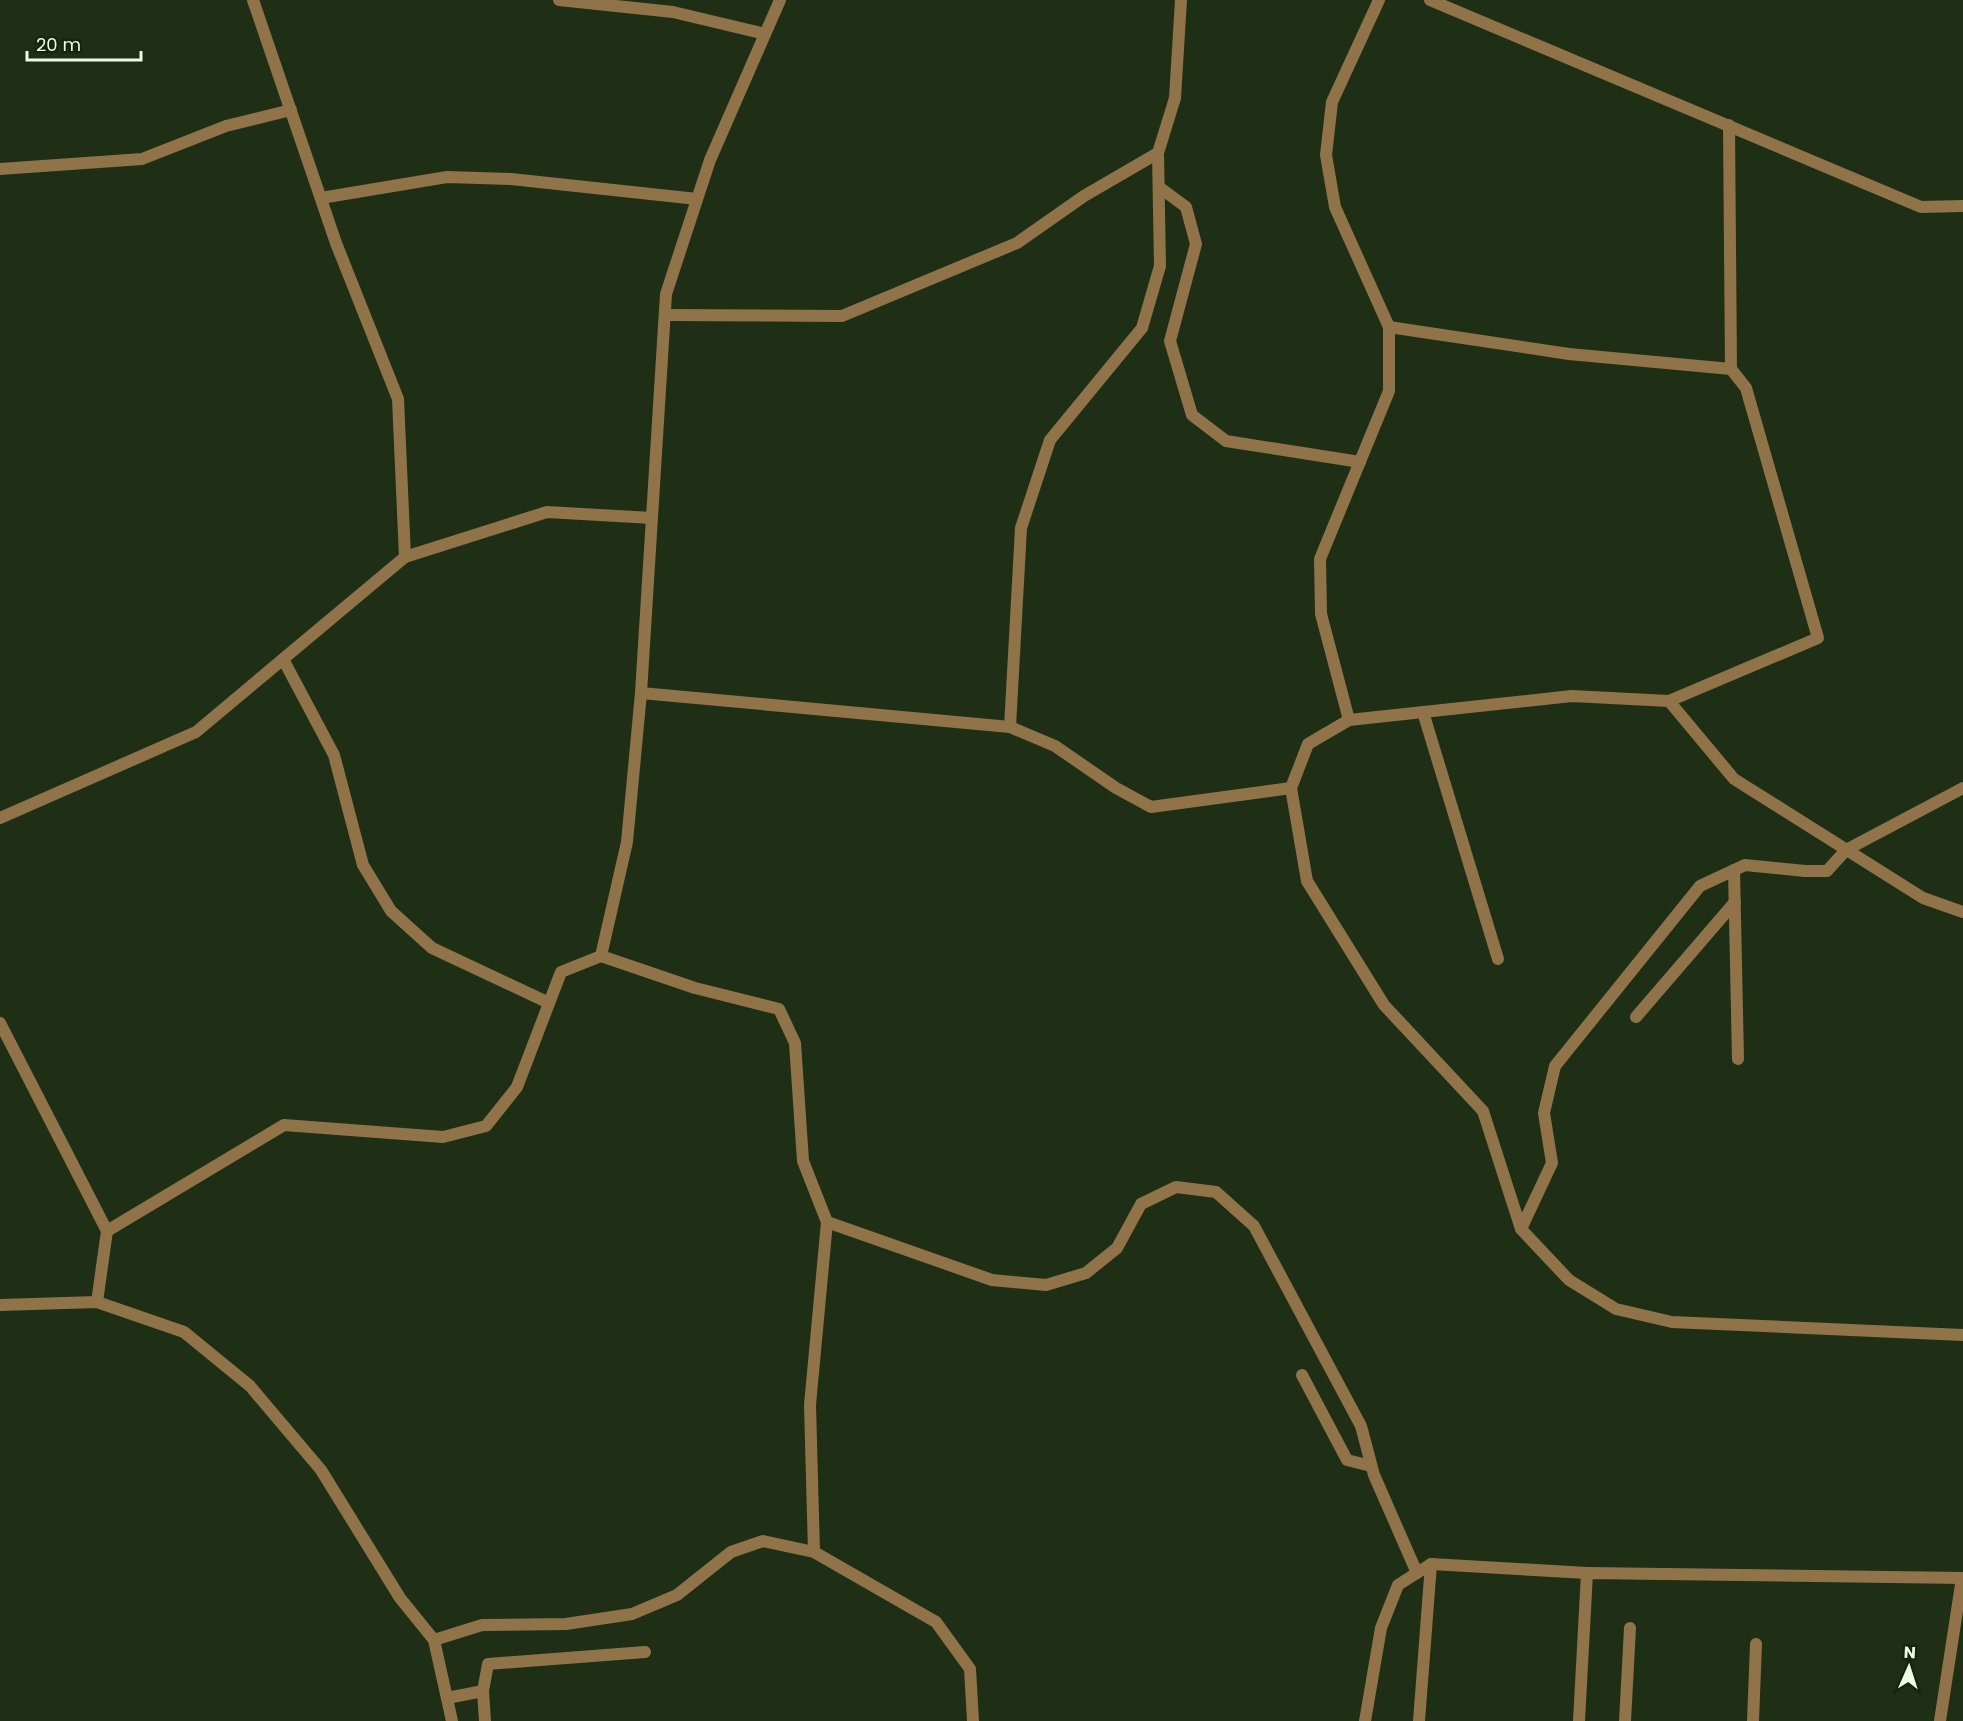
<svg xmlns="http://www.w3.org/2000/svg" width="1963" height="1721" viewBox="0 0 1963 1721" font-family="Poppins,sans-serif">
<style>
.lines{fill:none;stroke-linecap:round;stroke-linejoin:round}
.street{stroke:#907349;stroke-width:12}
</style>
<rect width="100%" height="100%" fill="#1e2f15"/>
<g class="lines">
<g class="street">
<polyline points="253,0 336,243 398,399 405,557"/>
<polyline points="559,0 673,12 765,34"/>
<polyline points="780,0 710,160 666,294 641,693 627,842 601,956 695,988 779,1009 795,1043 803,1161 827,1222 810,1405 814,1552 936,1622 970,1669 973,1721"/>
<polyline points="1430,0 1921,207 1963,206"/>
<polyline points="0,169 142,159 226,126 291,110"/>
<polyline points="1159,187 1186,207 1196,244 1170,341 1192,415 1226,441 1360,462"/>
<polyline points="321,198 447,177 511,179 697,199"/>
<polyline points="665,315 842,316 1017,243 1084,196 1158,153"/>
<polyline points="1389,327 1569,354 1731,369"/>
<polyline points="283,659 334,755 363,865 391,911 432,948 549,1003"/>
<polyline points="641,693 1010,727 1055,746 1116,788 1151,807 1291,788 1308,744 1349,720 1321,614 1320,559 1389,391 1389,327 1335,207 1326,155 1332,102 1379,0"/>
<polyline points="1669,701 1818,638 1746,388 1731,369 1729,125"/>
<polyline points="1423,712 1498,959"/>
<polyline points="1349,720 1572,696 1669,701 1734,779 1923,898 1963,912"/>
<polyline points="1010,727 1021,528 1050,440 1142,328 1160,266 1158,153 1175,98 1181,0"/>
<polyline points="1291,788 1307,881 1384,1005 1483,1111 1521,1229 1552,1163 1544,1113 1555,1066 1700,886 1745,865 1805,871 1827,871 1846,850 1963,788"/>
<polyline points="0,818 196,732 405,557 547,512 652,518"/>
<polyline points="1734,870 1738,1059"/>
<polyline points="1636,1017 1735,902"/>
<polyline points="0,1023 107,1231 97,1302"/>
<polyline points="827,1222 992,1280 1046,1285 1086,1273 1117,1248 1141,1204 1176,1187 1216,1192 1254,1226 1361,1426 1374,1475 1417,1573"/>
<polyline points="1521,1229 1569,1280 1616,1309 1672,1322 1963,1335"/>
<polyline points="107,1231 284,1125 443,1137 486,1126 517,1087 561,972 601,956"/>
<polyline points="0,1305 97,1302 184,1332 250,1386 321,1470 400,1598 434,1640 452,1721"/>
<polyline points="1302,1375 1347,1460 1371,1466"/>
<polyline points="434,1640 482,1625 566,1624 632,1614 677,1595 731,1552 763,1541 814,1552"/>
<polyline points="483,1691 485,1721"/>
<polyline points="447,1698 483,1691 488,1664 645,1652"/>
<polyline points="1365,1721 1381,1628 1398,1585 1431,1564 1587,1573"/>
<polyline points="1419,1721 1431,1564"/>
<polyline points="1579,1721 1587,1573 1963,1578"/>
<polyline points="1625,1721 1630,1628"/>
<polyline points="1753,1721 1756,1644"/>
<polyline points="1940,1721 1962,1578"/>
</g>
</g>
<g transform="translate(1909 1667) rotate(3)" stroke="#14250b" stroke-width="4.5" paint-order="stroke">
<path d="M0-4.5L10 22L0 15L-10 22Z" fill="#eef9e8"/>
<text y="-9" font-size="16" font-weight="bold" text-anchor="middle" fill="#eef9e8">N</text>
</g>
<path d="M27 51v9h114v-9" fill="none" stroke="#eef9e8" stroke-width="3"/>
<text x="36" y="51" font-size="18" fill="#eef9e8" stroke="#14250b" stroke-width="4.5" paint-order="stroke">20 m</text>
</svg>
